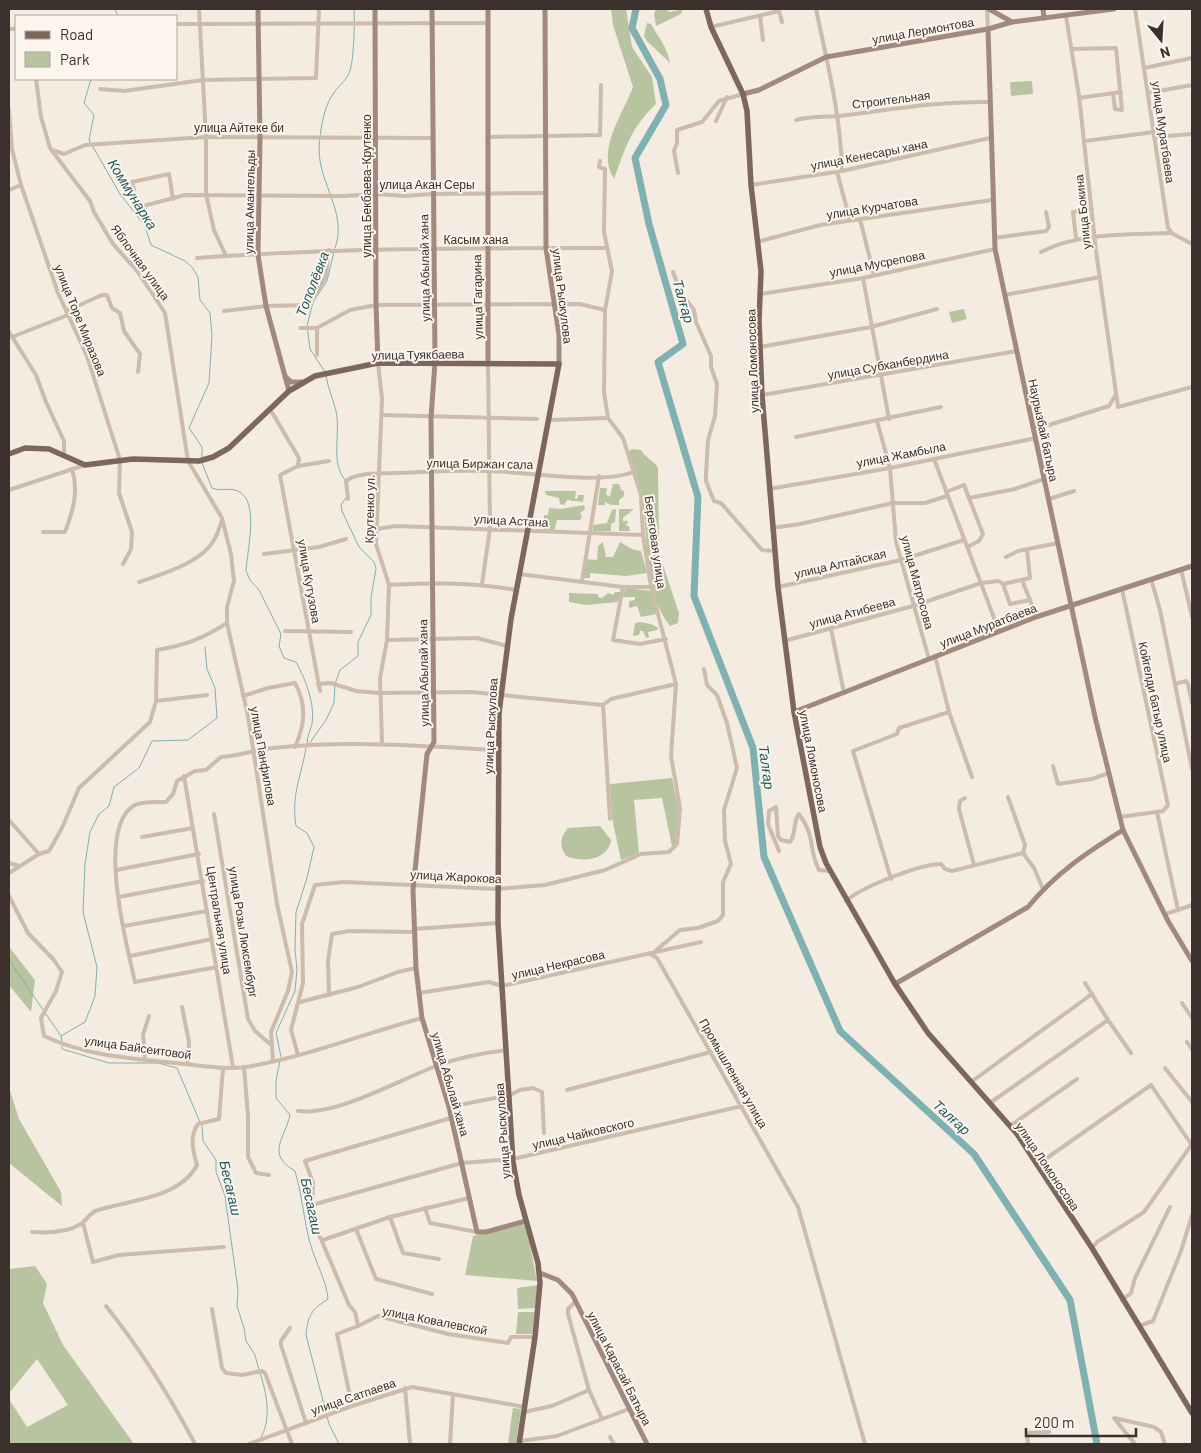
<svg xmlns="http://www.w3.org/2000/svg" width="1201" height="1453" viewBox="0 0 1201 1453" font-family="Barlow,sans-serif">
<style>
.green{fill:#b8c4a0}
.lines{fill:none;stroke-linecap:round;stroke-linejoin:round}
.stream{stroke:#7fb0b2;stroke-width:1}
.river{stroke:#7fb0b2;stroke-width:7}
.street{stroke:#cdbbac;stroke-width:4}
.secondary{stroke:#a18a7d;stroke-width:5}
.primary{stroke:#7d675c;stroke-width:5.5}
.labels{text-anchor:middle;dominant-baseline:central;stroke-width:4;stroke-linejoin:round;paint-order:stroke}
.street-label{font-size:12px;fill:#3b302b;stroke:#fbf5ee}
.water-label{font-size:14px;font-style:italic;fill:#1f5a5e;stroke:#fbf5ee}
</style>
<rect width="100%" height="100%" fill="#f4ebe1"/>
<g class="green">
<path d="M611,9h15l6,38 20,30 4,27c-26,25 -30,43 -42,75 -18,-29 8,-63 19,-92l-20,-62z"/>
<polygon points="656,9 666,9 670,12 683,9 681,14 656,26 654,14"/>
<path d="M647,23l4,1c7,13 17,24 19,39l-23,-22 -3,-5z"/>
<polygon points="1032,81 1033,94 1011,96 1010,82"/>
<polygon points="964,309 967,319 952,323 949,312"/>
<path d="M631,449l10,1c4,8 13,10 17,18l1,85 20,60 -1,10 -8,3c-30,-39 -20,-89 -29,-134 -2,-13 -9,-25 -13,-37z"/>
<polygon points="613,484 619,484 621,490 624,491 624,496 619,500 619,505 611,505 605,502 605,505 598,505 600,488 607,488 606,494 610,497"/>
<polygon points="545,491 576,491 575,499 578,498 578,495 584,495 583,502 567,500 564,505 560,504 559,498 546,495"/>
<polygon points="584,505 585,509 580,513 582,517 580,520 557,520 554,531 544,530 544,515 548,515 549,508 561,509"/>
<polygon points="616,509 615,522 611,524 611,531 593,531 593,525 607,523 612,510"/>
<polygon points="619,509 634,509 623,518 623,521 628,521 626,526 629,526 630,531 619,531"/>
<polygon points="603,542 606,557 613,557 620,542 634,550 641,551 647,573 626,576 590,573 590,578 584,578 585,559 597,560 598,546"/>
<polygon points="625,588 652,591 657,614 641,617 637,606 629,608 629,601 635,600 635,597 623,597"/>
<polygon points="615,592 621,592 618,602 586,605 569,602 569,593 598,594 598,597 602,598 608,593 613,595"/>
<polygon points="640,622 651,624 658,628 657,630 648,632 649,637 646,638 643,631 640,631 639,635 633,636 635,623"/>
<polygon points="672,778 678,807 676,843 672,846 662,798 634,800 639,853 621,860 612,818 610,784"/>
<path d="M600,826l11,14c-3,20 -28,23 -45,16 -7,-11 -6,-18 2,-28z"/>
<polygon points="9,947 35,980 31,1012 9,985"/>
<polygon points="9,1087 19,1119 61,1192 62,1206 9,1163"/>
<polygon points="526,1224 537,1281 465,1275 473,1236"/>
<polygon points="35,1266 47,1284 43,1303 63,1345 134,1444 9,1444 9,1399 27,1427 68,1405 37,1359 9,1393 9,1269"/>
<polygon points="538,1285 535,1308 518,1309 517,1288"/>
<polygon points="518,1312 535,1312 532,1334 516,1334"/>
<polygon points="513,1408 521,1409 516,1444 508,1444"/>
</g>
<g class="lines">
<g class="stream">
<polyline points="115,9 118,16"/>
<polyline points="91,79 84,103 94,115 89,140 120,194 145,226 151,245 185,261 192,267 198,277 200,300 210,313 212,336 209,383 189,428 202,447 202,457"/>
<path d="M335,248c13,-34 -16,-64 -16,-99 1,-17 4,-41 14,-55 4,-7 13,-13 16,-21 5,-9 6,-53 5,-64"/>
<polyline points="325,372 310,349 307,326 313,302 327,281 334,252"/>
<path d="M326,376c2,12 7,23 10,35 5,23 -6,51 9,69"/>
<path d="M202,463l10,25c9,4 17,-1 26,3 22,10 9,59 8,80l4,9 9,10 22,44 -2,12 5,12 12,4c10,18 19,42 16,62 -2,7 -5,13 -5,20"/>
<polyline points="309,744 326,720 334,703 335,684 340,670 358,656 358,642 371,615 371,597 376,569 374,562 359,547 342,511 341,505 346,498"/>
<polyline points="9,960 61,1036 62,1041"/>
<polyline points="61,1036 85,1022 95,996 97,967 83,912 85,864 90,832 99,814 109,806 114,787 139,768 152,741 188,740 217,718 215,688 207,669 205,647"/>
<polyline points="62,1045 62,1049 109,1063 158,1063 177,1068 200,1122"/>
<path d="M281,1057l-5,-24 19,-42 2,-22 -2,-19 1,-38 11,-34 7,-31 -7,-14 -11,-7c-5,-31 5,-49 10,-78"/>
<path d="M280,1061l-4,19v18l14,17c-6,25 -24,39 5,56 7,24 9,49 15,72 5,18 17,39 18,56 -17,11 -20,16 -22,36l23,89 10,20"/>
<polyline points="202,1126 203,1141 216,1160 216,1172 225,1196 238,1290 237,1306 244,1328 246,1341 255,1355 259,1370"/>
<path d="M260,1439c12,-19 7,-45 0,-66"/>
</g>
<polyline class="river" points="636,9 632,28 660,79 666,105 635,158 649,224 683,344 658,362 698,497 694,596 753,748 764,857 840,1031 974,1154 1070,1300 1097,1444"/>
<g class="street">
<polyline points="199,9 206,137 206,194 214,230 226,256"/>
<path d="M816,9c11,53 25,107 26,162"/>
<polyline points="987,9 988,29"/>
<polyline points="1135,9 1168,228 1173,234 1192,244"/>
<polyline points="760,16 763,40"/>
<polyline points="1066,16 1079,96 1096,251 1118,407 1192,387"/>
<polyline points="176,24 488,23"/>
<polyline points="711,27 779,11 782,22"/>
<polyline points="9,29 16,29"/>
<polyline points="1072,49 1116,48 1122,110 1115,109 1113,93"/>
<polyline points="1144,68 1192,58"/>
<polyline points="36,79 41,117 50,148 90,201 94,212 113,244 138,272 165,313 188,461 222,518 231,554 234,581 227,607 227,623 248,716 277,904 292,972 288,991 271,1032 273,1061"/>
<polyline points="100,89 124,91 203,80 316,78 319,9"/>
<polyline points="1148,93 1192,85"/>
<polyline points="1079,98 1121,92"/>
<polyline points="9,110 12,149 21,185 58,293 87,356 120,460 119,493 132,532 131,549 123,564"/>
<path d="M796,120c14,-4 28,-3 43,-4 50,-6 99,-15 150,-14"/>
<polyline points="716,121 727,97"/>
<polyline points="487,137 600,135 601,85"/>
<polyline points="1155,137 1192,134"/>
<polyline points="1085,141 1154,132"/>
<polyline points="52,150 64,154 85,145 206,137 432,138"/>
<polyline points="837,172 850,220"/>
<polyline points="678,173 674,151 677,143 677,130 702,122 719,101 743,94"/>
<polyline points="751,185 842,171 990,138"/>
<polyline points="9,190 21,185"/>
<polyline points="134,190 132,182 169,174 173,199"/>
<polyline points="141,219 143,206 185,195 343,196 377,194 404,196 433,194 545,193"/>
<polyline points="860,219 874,275"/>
<polyline points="994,238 1046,231 1049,227 1046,212"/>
<polyline points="1076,238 1073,212 1092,209"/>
<polyline points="757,242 820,225 992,200"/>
<path d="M1041,252c39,-20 86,-17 129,-19"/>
<path d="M197,258c136,-10 273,-10 410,-10"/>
<polyline points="673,272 681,293 694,310 696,322 711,356 711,367 717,384 715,416 708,440 706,474 706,481 714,501 721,503 762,550 775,551"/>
<polyline points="863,278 889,419"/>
<polyline points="761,294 863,278 995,249"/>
<polyline points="1005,295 1100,277"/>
<polyline points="66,311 102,295 107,295 112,308 120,313 124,331 140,354 138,372"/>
<polyline points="224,311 266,306 310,305 326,276 329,250"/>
<polyline points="300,328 317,328 350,310 376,305 580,304 605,310"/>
<polyline points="317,328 317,355"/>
<polyline points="9,332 36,375 46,402 64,441 64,456"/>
<polyline points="12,337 68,315"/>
<polyline points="760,347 871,327 937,309"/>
<polyline points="378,363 382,399 376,544 389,585 387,640 380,678 382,743"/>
<polyline points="762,395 1017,351"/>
<polyline points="270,409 299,458 298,466"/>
<polyline points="382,415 537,419"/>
<polyline points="549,420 608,418"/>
<polyline points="877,421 890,468 896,542 929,659"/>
<polyline points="1033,427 1049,425 1109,406 1115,396"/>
<polyline points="796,437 941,407"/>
<polyline points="934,459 999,631"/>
<polyline points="769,489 890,468 1036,438"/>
<polyline points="9,490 85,465"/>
<polyline points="946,492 964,485 969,498 1015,489 1044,479"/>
<path d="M348,499l-2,-18c11,-9 33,-7 48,-8 31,-1 63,-3 95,-2 37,1 112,14 144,1"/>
<polyline points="1049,499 1074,491"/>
<polyline points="772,528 800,524 893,503 925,503 947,496"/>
<polyline points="377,529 396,526 643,535"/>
<path d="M43,532h22c8,-21 14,-41 7,-63"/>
<polyline points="967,547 979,541 983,534 969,498"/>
<polyline points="264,554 319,547 346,539"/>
<polyline points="1006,557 1018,551 1058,543"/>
<polyline points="1181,569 1192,617"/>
<polyline points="519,574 623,587 651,587"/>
<polyline points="1151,579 1160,610 1192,769"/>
<polyline points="1022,580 1030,600"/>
<polyline points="582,581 599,476"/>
<path d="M139,582c23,-8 65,-20 76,-44 3,-5 5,-12 7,-18"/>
<polyline points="482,584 490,528 488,363"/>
<polyline points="1003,584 1010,604 1030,600 1036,617"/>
<path d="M389,585c44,-2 84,-3 127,5"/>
<polyline points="623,587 613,640 640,644 666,639"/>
<polyline points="778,587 901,560 964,540"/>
<polyline points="831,629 844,693"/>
<polyline points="285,631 351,632"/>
<polyline points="387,640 477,638 507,646"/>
<polyline points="784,641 913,606 981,583 999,581 1003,584 1030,578 1027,550"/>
<polyline points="935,656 949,712 972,777"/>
<polyline points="318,684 331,683 356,691 379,693 471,692 603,705 611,699 676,684"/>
<polyline points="1175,684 1186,681 1188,684 1192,703"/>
<polyline points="320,691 280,475 298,466 329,461"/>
<path d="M243,696l25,-8 27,-5c12,22 10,42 0,64"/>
<polyline points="156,701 207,695"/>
<polyline points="603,705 610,819"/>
<polyline points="1053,766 1058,784 1092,779 1109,773"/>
<polyline points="184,776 233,1067"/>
<polyline points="1008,797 1025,845 1023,853"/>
<polyline points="965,798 960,801 959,809 974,865"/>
<polyline points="1157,812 1178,910 1165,914"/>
<polyline points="214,814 248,1019 255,1031 270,1044"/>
<polyline points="1120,817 1163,811 1168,805 1122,589"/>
<polyline points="142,837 193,828"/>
<path d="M779,851l-11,-27 1,-13 7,-4 2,29 3,4 9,2c7,-9 2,-19 9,-28 17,22 9,35 20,56l11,1"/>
<path d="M39,854l10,-3 13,-23 17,-40 71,-66 6,-21 1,-51c29,-5 45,-11 70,-27"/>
<polyline points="9,863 19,866"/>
<polyline points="116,870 199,854"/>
<polyline points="9,873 39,854 9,820"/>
<polyline points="891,879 853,751 897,734 899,728 949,712"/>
<path d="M9,896l19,37 26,27 8,12 -6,19 -15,27 3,18c44,21 94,23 141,28 20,2 41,6 61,3 60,-10 117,-33 176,-49"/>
<polyline points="119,897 203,881"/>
<path d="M846,901c15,-14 75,-37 95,-37l4,5 7,2 71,-18 11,15 9,21"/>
<polyline points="1178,910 1192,905"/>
<polyline points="124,926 207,911"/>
<polyline points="414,929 498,923"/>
<polyline points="649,953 657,958 798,1207 865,1444"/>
<polyline points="653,953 680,930 698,928 718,921 723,915 723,882 731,864 725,841 724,810 737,768 727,723 717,695 707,685 704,669"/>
<polyline points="130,956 212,939"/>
<path d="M217,967l-82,15c-8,-36 -40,-155 0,-177 8,-4 22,-3 31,-3l7,-8 4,-13 18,-10 11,-1 15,-13c18,-1 34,-7 52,-9 75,-8 149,-2 224,2"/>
<polyline points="419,993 489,982 502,986 701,942"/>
<polyline points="329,995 328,961 332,934 349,931 414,932"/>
<polyline points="300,1002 358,987 398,972 416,968"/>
<polyline points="1182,1003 1192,1018"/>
<polyline points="182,1007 189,1042 188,1064"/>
<polyline points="1108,1020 1131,1053"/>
<polyline points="1187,1042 1192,1049"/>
<polyline points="298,1055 291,1030 303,983 302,924 315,885 344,882 497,889 545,885 605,870 641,854 669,852 677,844 680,808 671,756 676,684 651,587 643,535 641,495 623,438 608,418 604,392 605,310 612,271 604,232 605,169 599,167 600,161"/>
<polyline points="145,1060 143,1035 149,1016"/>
<polyline points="244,1067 248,1116 248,1157 256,1173 269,1175"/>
<polyline points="1165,1068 1192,1102"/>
<polyline points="971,1082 1092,994"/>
<polyline points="567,1090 711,1052"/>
<polyline points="990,1103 1108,1020 1085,983"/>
<polyline points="449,1107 510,1095 520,1090 533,1088 542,1092 544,1133"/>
<path d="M298,1111c39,5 101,-31 138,-45 24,-9 46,-13 71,-16"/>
<polyline points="1010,1126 1077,1079"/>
<polyline points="1037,1165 1151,1085 1191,1144 1192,1141"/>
<polyline points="312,1205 462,1163 513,1159 742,1106"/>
<polyline points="425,1208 430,1223 477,1232"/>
<polyline points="390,1217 403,1253 439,1259"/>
<polyline points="83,1223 93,1262 119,1255 224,1247"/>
<polyline points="356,1229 376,1279 432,1294"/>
<path d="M32,1232c15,1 36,0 49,-8 6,-4 9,-12 17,-14 32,-10 82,-12 99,-45 -4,-14 -8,-28 1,-41l21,-5 4,-51"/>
<polyline points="323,1240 390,1217 469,1198"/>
<polyline points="1092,1248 1097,1242 1144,1212 1192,1144"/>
<polyline points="1122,1300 1131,1293 1135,1278 1170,1207"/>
<polyline points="576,1301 568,1309 568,1314 589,1390 602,1419"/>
<path d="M106,1306c36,45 62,87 89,138"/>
<polyline points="212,1309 222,1368 226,1373 242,1375 262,1371 265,1373 292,1444"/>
<polyline points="358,1326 378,1316 448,1334 508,1343 511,1337 535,1337"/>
<polyline points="1139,1326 1153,1321 1181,1251 1192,1215"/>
<polyline points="290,1328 281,1341 281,1345 306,1423"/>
<polyline points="405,1388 410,1444"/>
<polyline points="352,1406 337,1334 358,1326 355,1312 349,1305 315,1225 312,1205 313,1183 305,1161 451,1118"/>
<polyline points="524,1412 552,1406 589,1390"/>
<polyline points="610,1437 614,1444"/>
<polyline points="520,1441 557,1436 629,1409"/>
<polyline points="249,1444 352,1406 412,1387 525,1407"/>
<polyline points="450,1444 453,1394"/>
<polyline points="1028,1444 1027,1433 1049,1432"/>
<polyline points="1135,1444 1114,1418 1154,1427 1161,1432 1165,1444"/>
</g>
<g class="secondary">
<polyline points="258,9 260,138 258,255 266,306 289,391"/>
<polyline points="375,9 376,305 378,363"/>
<polyline points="432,9 435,362 431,418 434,742 427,754 413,890 416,968 422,1018 449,1107 477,1232 486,1232 526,1221"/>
<polyline points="545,9 546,248 559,335 559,364"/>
<polyline points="989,9 1012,22"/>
<polyline points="1043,9 1044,18"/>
<polyline points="988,29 995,249 1095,717 1123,830 1168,921 1192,961"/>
<polyline points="743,94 759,90 826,57 988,29 1012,22 1114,9"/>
<polyline points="488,363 488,9"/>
<polyline points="286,377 291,382 303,382"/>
<polyline points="794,712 1036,617 1192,566"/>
<path d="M895,984l133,-77c28,-34 58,-54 95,-77"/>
<polyline points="540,1273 558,1280 572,1294 647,1444"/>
</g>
<g class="primary">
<polyline points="706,9 711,27 743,94 747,111 751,185 761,271 759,321 762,395 778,587 794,712 820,847 826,863 895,984 928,1033 1017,1134 1092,1248 1192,1413"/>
<polyline points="9,454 25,448 49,449 85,465 133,459 199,461 213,457 229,448 289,391 315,376 378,363 559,364 511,619 499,713 498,923 513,1162 519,1195 538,1263 540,1283 535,1337 519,1444"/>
</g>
</g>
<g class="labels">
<g class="street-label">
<text transform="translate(923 30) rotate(-10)">улица Лермонтова</text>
<text transform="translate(891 99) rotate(-7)">Строительная</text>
<text x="239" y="127">улица Айтеке би</text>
<text transform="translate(1164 132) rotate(82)">улица Муратбаева</text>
<text transform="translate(869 154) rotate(-11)">улица Кенесары хана</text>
<text x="427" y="184">улица Акан Серы</text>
<text transform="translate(366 186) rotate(-90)">улица Бекбаева-Крутенко</text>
<text transform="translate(249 202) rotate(-89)">улица Амангельды</text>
<text transform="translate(872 207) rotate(-9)">улица Курчатова</text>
<text transform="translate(1082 212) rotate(-96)">улица Бокина</text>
<text x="476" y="239">Касым хана</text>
<text transform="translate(141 262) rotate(54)">Яблочная улица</text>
<text transform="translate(877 263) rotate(-11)">улица Мусрепова</text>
<text transform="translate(424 268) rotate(-91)">улица Абылай хана</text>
<text transform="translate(563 296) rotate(83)">улица Рыскулова</text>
<text transform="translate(477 297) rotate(-91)">улица Гагарина</text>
<text transform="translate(81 320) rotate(68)">улица Торе Миразова</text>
<text transform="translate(418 354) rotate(-1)">улица Туякбаева</text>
<text transform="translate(752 361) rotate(-92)">улица Ломоносова</text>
<text transform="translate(888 364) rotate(-10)">улица Субханбердина</text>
<text transform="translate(1044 430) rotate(78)">Наурызбай батыра</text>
<text transform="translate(901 454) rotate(-11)">улица Жамбыла</text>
<text transform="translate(480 463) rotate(1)">улица Биржан сала</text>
<text transform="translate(369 509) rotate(-89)">Крутенко ул.</text>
<text transform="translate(511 520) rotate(3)">улица Астана</text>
<text transform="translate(656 542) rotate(82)">Береговая улица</text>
<text transform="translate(840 563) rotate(-13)">улица Алтайская</text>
<text transform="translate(310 581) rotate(80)">улица Кутузова</text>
<text transform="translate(918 582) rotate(75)">улица Матросова</text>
<text transform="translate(852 612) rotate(-15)">улица Атибеева</text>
<text transform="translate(988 625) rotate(-21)">улица Муратбаева</text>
<text transform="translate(423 673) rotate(-91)">улица Абылай хана</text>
<text transform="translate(1156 702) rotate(78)">Койгелди батыр улица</text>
<text transform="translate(490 726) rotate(-87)">улица Рыскулова</text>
<text transform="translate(264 756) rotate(80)">улица Панфилова</text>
<text transform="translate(814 761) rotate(79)">улица Ломоносова</text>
<text transform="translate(456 876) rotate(3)">улица Жарокова</text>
<text transform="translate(220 920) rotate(81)">Центральная улица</text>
<text transform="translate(244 932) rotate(81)">улица Розы Люксембург</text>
<text transform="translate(558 964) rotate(-13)">улица Некрасова</text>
<text transform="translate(138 1047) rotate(8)">улица Байсеитовой</text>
<text transform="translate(734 1073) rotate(60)">Промышленная улица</text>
<text transform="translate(451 1084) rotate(74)">улица Абылай хана</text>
<text transform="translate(502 1131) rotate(-94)">улица Рыскулова</text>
<text transform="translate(583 1133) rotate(-13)">улица Чайковского</text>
<text transform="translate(1048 1166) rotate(56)">улица Ломоносова</text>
<text transform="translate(435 1320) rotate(11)">улица Ковалевской</text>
<text transform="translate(620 1368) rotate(63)">улица Карасай Батыра</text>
<text transform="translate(353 1396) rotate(-19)">улица Сатпаева</text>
</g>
<g class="water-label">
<text transform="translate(133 194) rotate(58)">Коммунарка</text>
<text transform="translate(312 284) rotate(-69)">Тополёвка</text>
<text transform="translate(684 301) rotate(74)">Талғар</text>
<text transform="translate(767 767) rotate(82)">Талғар</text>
<text transform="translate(952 1117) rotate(42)">Талғар</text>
<text transform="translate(231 1188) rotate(77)">Бесағаш</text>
<text transform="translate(312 1206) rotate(78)">Бесагаш</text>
</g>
</g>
<rect width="1201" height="1453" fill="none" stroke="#3b302b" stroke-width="20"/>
<rect x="15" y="15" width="162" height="65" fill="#fbf5ee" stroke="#aea6a0"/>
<rect x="25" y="31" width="25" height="8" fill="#7d675c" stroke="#aea6a0"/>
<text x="60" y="40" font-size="15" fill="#3b302b">Road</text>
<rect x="25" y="52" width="25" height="15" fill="#b8c4a0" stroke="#aea6a0"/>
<text x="60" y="65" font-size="15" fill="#3b302b">Park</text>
<g transform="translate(1161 40) rotate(162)" stroke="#fbf5ee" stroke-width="4" paint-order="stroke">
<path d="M0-4L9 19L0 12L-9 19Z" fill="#3b302b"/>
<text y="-8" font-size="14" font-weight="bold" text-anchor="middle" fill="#3b302b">N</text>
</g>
<path d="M1026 1428v8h110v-8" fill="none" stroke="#3b302b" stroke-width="2.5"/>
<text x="1034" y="1428" font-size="15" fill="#3b302b" stroke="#fbf5ee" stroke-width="4" paint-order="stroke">200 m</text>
</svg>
